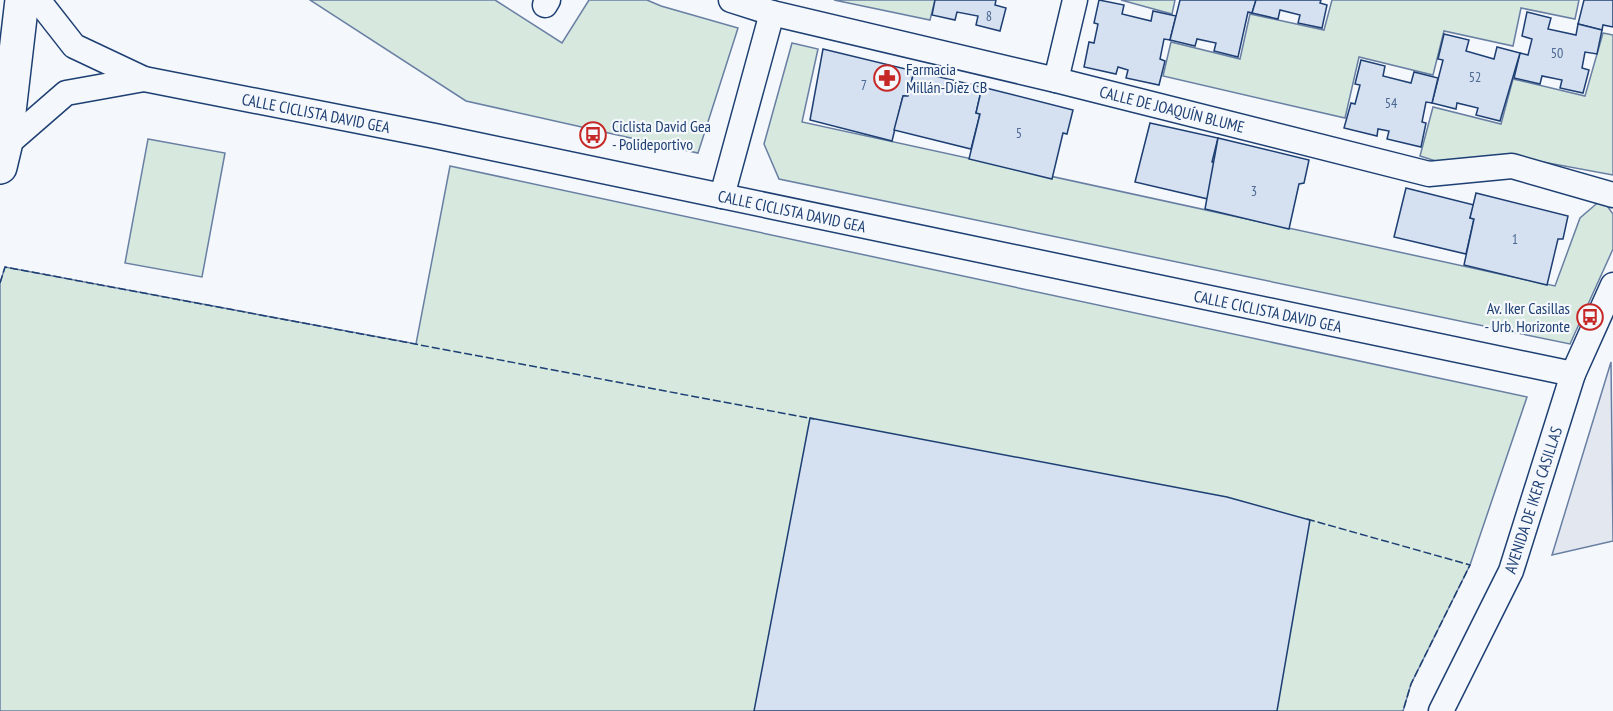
<svg xmlns="http://www.w3.org/2000/svg" width="1613" height="711" viewBox="0 0 1613 711" font-family="'PT Sans Narrow',sans-serif">
<style>
.green{fill:#d7e8df;stroke:#687fa3;stroke-width:1.5}
.parking{fill:#e3e8f0;stroke:#687fa3;stroke-width:1.5}
.building{fill:#d5e0f0;stroke:#1d3f73;stroke-width:1.5}
.lines{fill:none;stroke-linecap:round;stroke-linejoin:round}
.street-casing{stroke:#1d3f73;stroke-width:27}
.secondary-casing{stroke:#1d3f73;stroke-width:36}
.street{stroke:#f4f7fb;stroke-width:24}
.secondary{stroke:#f4f7fb;stroke-width:33}
.fence{stroke:#1d3f73;stroke-width:1.5;stroke-dasharray:8 3;stroke-linecap:butt}
.labels{text-anchor:middle;dominant-baseline:central;stroke-width:4.5;stroke-linejoin:round;paint-order:stroke}
.number-label{font-size:14px;fill:#4b6792}
.poi-label{font-size:16px;fill:#1d3f73;stroke:#f4f7fb;text-anchor:start}
.street-label{font-size:16px;fill:#1d3f73;stroke:#f4f7fb}
</style>
<rect width="100%" height="100%" fill="#f4f7fb"/>
<g class="green">
<polygon points="310,0 495,0 562,43 589,0 647,0 661,6 738,28 698,153 466,101"/>
<polygon points="834,0 935,0 930,20"/>
<polygon points="1121,0 1175,0 1172,14"/>
<polygon points="1332,0 1579,0 1575,19 1521,8 1513,46 1444,31 1433,75 1359,57 1345,118 1163,76 1171,42 1240,59 1250,14 1324,30"/>
<polygon points="1603,33 1613,35 1613,175 1511,156 1442,163 1420,156 1433,107 1501,124 1513,79 1585,96"/>
<polygon points="792,43 818,49 802,122 1555,286 1580,218 1602,199 1613,214 1613,249 1570,344 779,179 764,144"/>
<polygon points="148,139 225,153 202,277 125,263"/>
<polygon points="450,166 1527,397 1470,565 1411,684 1403,711 0,711 0,283 5,267 416,344"/>
</g>
<polygon class="parking" points="1611,362 1613,541 1552,555"/>
<g class="building">
<polygon points="935,0 996,0 995,5 1006,8 1000,31 976,25 978,16 957,12 955,20 932,15"/>
<polygon points="1099,0 1124,5 1122,14 1151,21 1153,11 1176,16 1170,40 1164,39 1160,59 1165,61 1159,85 1126,78 1128,70 1118,67 1116,74 1084,67 1089,42 1094,43 1098,24 1094,23"/>
<polygon points="1180,0 1256,0 1252,13 1248,12 1238,57 1214,51 1216,43 1197,39 1195,46 1170,40"/>
<polygon points="1256,0 1321,0 1320,3 1327,5 1322,28 1298,23 1300,15 1280,10 1278,19 1252,13"/>
<polygon points="1584,0 1613,0 1613,27 1603,25 1602,30 1578,24"/>
<polygon points="1527,12 1551,18 1548,29 1576,35 1578,24 1602,30 1597,54 1585,52 1582,68 1589,70 1583,93 1560,88 1562,80 1542,76 1540,84 1514,78 1520,53 1528,55 1532,39 1522,36"/>
<polygon points="1444,34 1469,40 1466,51 1494,59 1497,47 1520,53 1500,121 1476,115 1478,108 1457,103 1456,109 1432,103 1443,60 1438,59"/>
<polygon points="823,49 914,71 908,96 903,96 892,141 810,120"/>
<polygon points="1361,60 1385,66 1383,76 1411,83 1414,72 1438,78 1432,103 1426,102 1422,122 1426,123 1421,147 1387,139 1389,131 1378,129 1377,136 1344,128 1351,103 1355,104 1360,85 1355,84"/>
<polygon points="914,71 982,87 976,113 980,114 971,149 894,130 903,96 908,96"/>
<polygon points="982,87 1073,110 1067,134 1063,133 1052,179 969,159 980,114 976,113"/>
<polygon points="1150,123 1218,138 1212,162 1216,163 1208,199 1135,182"/>
<polygon points="1218,138 1309,160 1304,183 1299,184 1289,229 1205,209"/>
<polygon points="1406,188 1474,205 1470,218 1474,219 1466,254 1394,237"/>
<polygon points="1476,193 1568,216 1563,239 1558,239 1547,285 1464,265 1474,219 1470,218"/>
<polygon points="810,418 1227,497 1310,520 1277,711 754,711"/>
</g>
<g class="lines">
<g class="street-casing">
<g id="street">
<polyline points="38,0 74,46 144,79 435,136 1573,374"/>
<polyline points="731,0 772,13 1056,80 1429,174 1512,166 1613,195"/>
<polyline points="545,5 548,0"/>
<polyline points="1056,80 1075,0"/>
<polyline points="5,146 66,93 144,79"/>
<polyline points="722,196 772,13"/>
<polyline points="1441,711 1511,571 1573,374 1613,285"/>
</g>
</g>
<g class="secondary-casing">
<polyline id="secondary" points="0,167 5,146 22,0"/>
</g>
<use href="#street" class="street"/>
<use href="#secondary" class="secondary"/>
<g class="fence">
<polyline points="0,283 5,267 814,419"/>
<polyline points="1307,519 1470,565 1411,684 1403,711"/>
</g>
</g>
<defs>
<g id="pharmacy-ring" transform="scale(1.35)"><circle r="9.5" fill="#f4f7fb" stroke="#c62828" stroke-width="1.5"/><path d="M-2-6h4v4h4v4h-4v4h-4v-4h-4v-4h4Z" fill="#c62828"/></g>
<g id="bus-ring" transform="scale(1.35)"><circle r="9.5" fill="#f4f7fb" stroke="#c62828" stroke-width="1.5"/><path d="M-5-6H5V4H4V6H2V4H-2V6H-4V4H-5ZM-3.5-4V0h7V-4ZM-3.5 1.2v1.5H-2V1.2ZM2 1.2v1.5H3.5V1.2Z" fill="#c62828"/></g>
</defs>
<g fill-rule="evenodd">
<use href="#pharmacy-ring" x="887" y="78"/>
<use href="#bus-ring" x="593" y="135"/>
<use href="#bus-ring" x="1590" y="317"/>
</g>
<g class="labels">
<g class="number-label">
<text x="989" y="16">8</text>
<text x="1557" y="53">50</text>
<text x="1475" y="77">52</text>
<text x="864" y="85">7</text>
<text x="1391" y="103">54</text>
<text x="1019" y="133">5</text>
<text x="1254" y="191">3</text>
<text x="1515" y="239">1</text>
</g>
<g class="poi-label">
<text x="906" y="69">Farmacia<tspan x="906" dy="18">Millán-Díez CB</tspan></text>
<text x="612" y="126">Ciclista David Gea<tspan x="612" dy="18">- Polideportivo</tspan></text>
<text x="1570" y="308" text-anchor="end">Av. Iker Casillas<tspan x="1570" dy="18">- Urb. Horizonte</tspan></text>
</g>
<g class="street-label">
<text transform="translate(1172 109) rotate(14)">CALLE DE JOAQUÍN BLUME</text>
<text transform="translate(316 113) rotate(11)">CALLE CICLISTA DAVID GEA</text>
<text transform="translate(792 211) rotate(12)">CALLE CICLISTA DAVID GEA</text>
<text transform="translate(1268 311) rotate(12)">CALLE CICLISTA DAVID GEA</text>
<text transform="translate(1533 500) rotate(-72)">AVENIDA DE IKER CASILLAS</text>
</g>
</g>
</svg>
